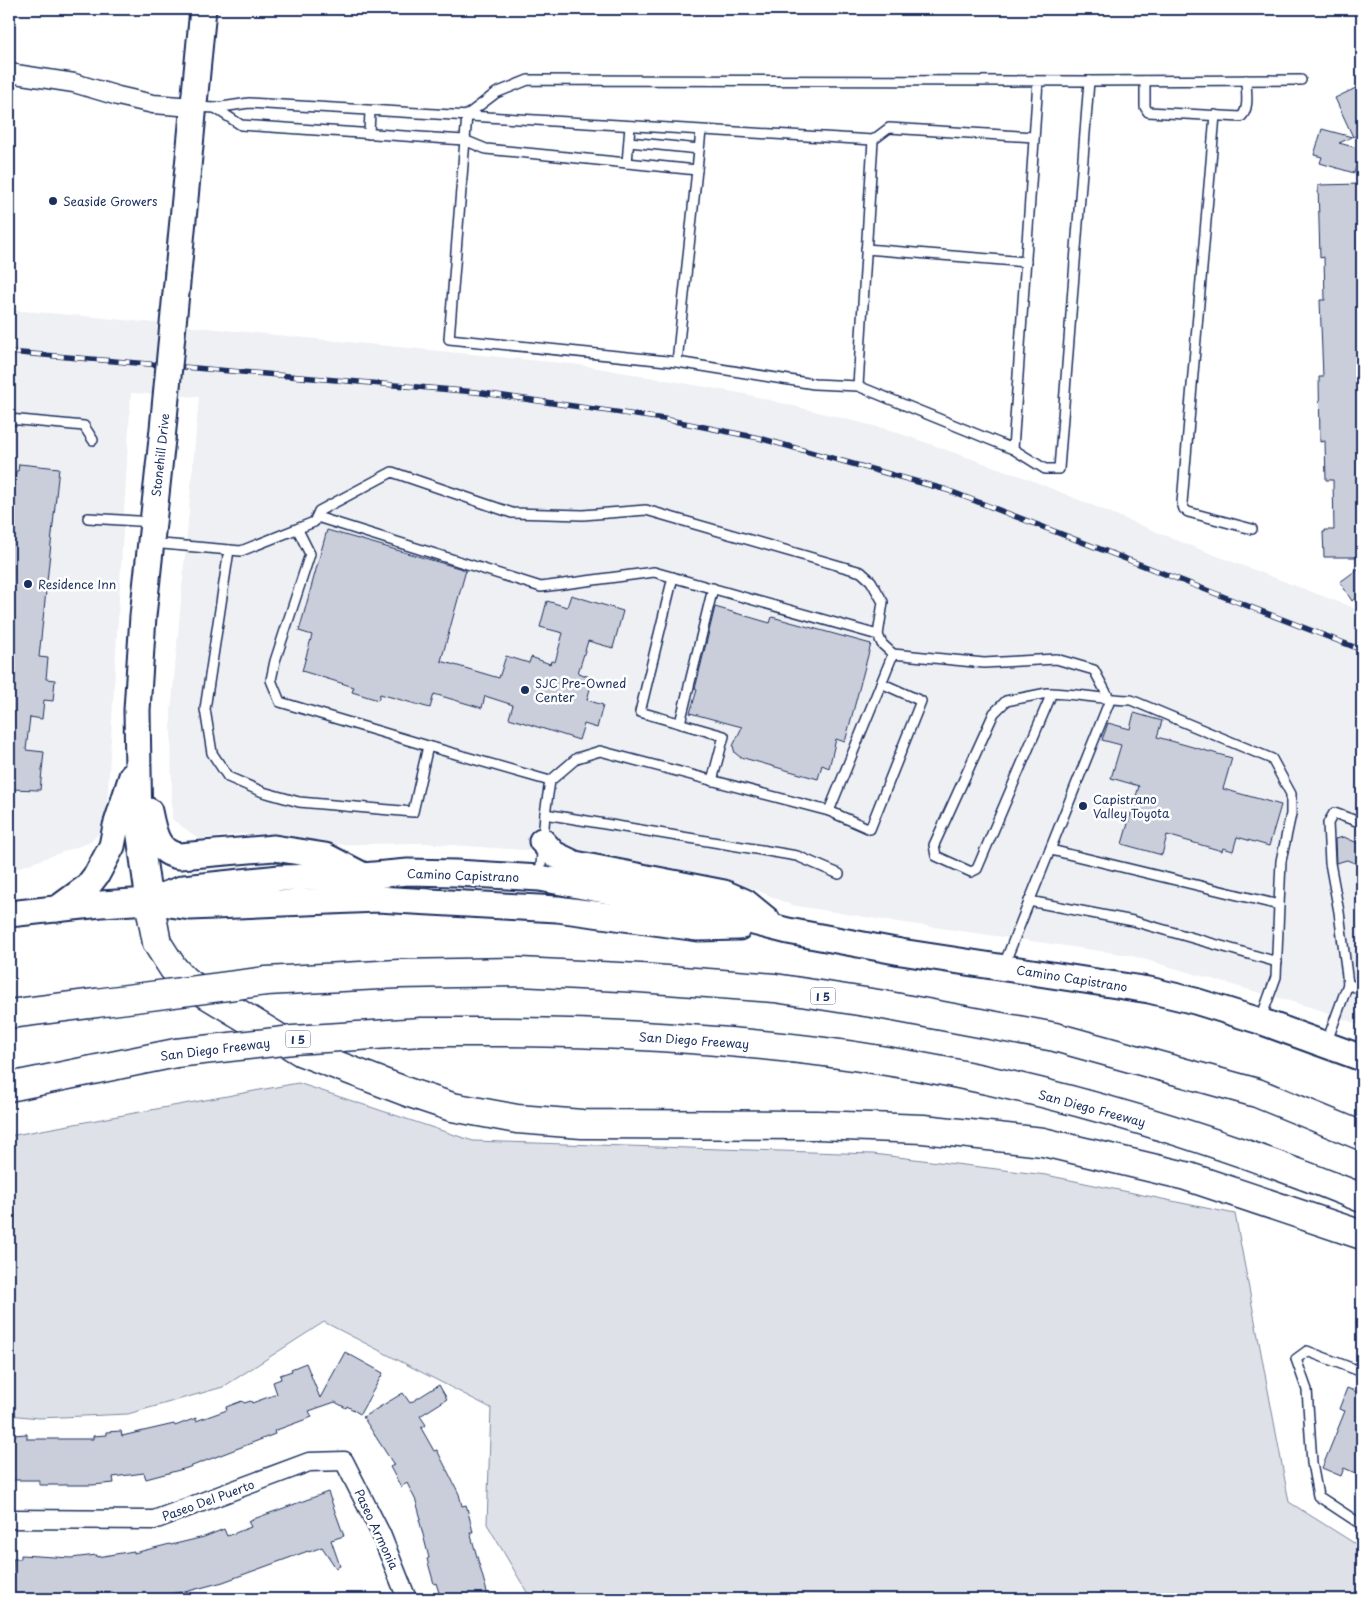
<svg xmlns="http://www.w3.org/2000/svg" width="1371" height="1608" viewBox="0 0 1371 1608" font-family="'Playpen Sans',sans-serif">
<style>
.built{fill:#eff0f4}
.green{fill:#dee1e7;stroke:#7c88a2}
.building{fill:#caceda;stroke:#1b2f5e}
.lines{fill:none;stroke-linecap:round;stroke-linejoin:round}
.lane-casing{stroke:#1b2f5e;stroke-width:12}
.street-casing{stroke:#1b2f5e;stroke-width:21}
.secondary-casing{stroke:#1b2f5e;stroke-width:29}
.highway-casing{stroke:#1b2f5e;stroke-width:31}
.lane{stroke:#fff;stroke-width:9}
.street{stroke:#fff;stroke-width:18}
.secondary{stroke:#fff;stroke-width:25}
.highway{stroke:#fff;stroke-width:28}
.rail-casing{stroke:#1b2f5e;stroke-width:5.5}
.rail{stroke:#fff;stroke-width:4;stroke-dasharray:11;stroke-linecap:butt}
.secondary-bridge-casing{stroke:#1b2f5e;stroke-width:29;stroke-linecap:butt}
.highway-bridge-casing{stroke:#1b2f5e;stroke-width:31;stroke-linecap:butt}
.secondary-bridge{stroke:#fff;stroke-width:25}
.highway-bridge{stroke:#fff;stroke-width:28}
.poi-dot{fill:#1b2f5e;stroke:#fff;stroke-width:2}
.labels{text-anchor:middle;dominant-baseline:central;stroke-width:5;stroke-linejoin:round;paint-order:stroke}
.shield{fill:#fff;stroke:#5f6d8e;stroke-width:1}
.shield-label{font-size:11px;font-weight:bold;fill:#1b2f5e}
.poi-label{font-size:12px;fill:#1b2f5e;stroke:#fff;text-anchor:start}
.street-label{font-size:12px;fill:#1b2f5e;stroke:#fff}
</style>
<rect width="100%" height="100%" fill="#fff"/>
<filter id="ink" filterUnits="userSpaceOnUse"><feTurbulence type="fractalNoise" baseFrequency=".02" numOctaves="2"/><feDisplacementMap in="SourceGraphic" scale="10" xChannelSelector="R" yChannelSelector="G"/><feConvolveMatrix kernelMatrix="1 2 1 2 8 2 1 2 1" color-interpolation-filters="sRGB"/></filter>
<g filter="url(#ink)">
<polygon class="built" points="9,310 73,315 581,365 745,394 890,430 1026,478 1191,546 1362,611 1362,1026 1320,1010 1129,955 877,919 791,905 752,888 567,853 422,843 315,845 275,837 242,834 199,839 172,819 171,713 199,397 131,393 106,825 91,842 9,871"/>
<polygon class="green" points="298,1083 473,1141 873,1154 1046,1175 1235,1214 1289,1502 1362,1548 1362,1599 531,1599 487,1524 491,1408 324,1322 223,1387 128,1414 39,1418 9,1415 9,1136"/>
<g class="building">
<polygon points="1362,85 1362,133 1353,137 1335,98"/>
<polygon points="1322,129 1352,137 1339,143 1361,149 1354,173 1320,163 1322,157 1314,155"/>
<polygon points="1361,184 1362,193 1362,557 1324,557 1323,532 1325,532 1325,530 1334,530 1333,480 1326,480 1325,441 1320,442 1319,377 1323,377 1320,300 1325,300 1324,257 1320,258 1318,185"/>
<polygon points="19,464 59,468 39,657 48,658 46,679 55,680 53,701 44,700 42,719 30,717 26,750 44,752 40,790 9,789 9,537 16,471 18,471"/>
<polygon points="327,530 466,570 441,661 499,678 506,656 529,663 531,657 550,664 551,661 555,662 563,633 540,627 547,601 567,607 571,595 623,611 613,648 588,641 578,673 593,678 587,700 603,705 597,728 584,724 579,740 509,718 513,705 485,696 482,708 434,694 430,708 380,694 378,700 352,692 354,687 302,671 312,635 299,631"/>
<polygon points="1362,566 1362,610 1354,599 1352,601 1340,582"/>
<polygon points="715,607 770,623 772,617 871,644 845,742 836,739 829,768 822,765 818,779 740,757 735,753 733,746 742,727 690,713 697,690 695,689"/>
<polygon points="1134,713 1162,721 1157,737 1232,758 1223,789 1281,805 1269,846 1237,837 1233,851 1223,848 1222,851 1167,835 1162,855 1122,844 1139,786 1111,778 1121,745 1102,740 1108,723 1130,729"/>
<polygon points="1344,837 1362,845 1362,866 1347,860 1336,863 1335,839"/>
<polygon points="345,1352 383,1373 360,1414 347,1406 346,1408 335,1402 309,1411 312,1417 274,1431 275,1434 187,1468 146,1479 144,1473 113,1477 114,1483 92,1485 39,1485 39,1480 9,1480 9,1437 11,1437 11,1435 27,1434 27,1439 93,1439 93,1436 106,1435 106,1432 121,1431 122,1436 174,1424 175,1426 196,1418 196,1421 227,1410 226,1407 242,1401 244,1403 251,1401 252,1403 277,1394 273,1382 281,1379 280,1375 292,1371 291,1369 306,1363 320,1398"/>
<polygon points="439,1385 447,1399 420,1416 426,1425 421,1428 434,1451 437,1450 459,1494 462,1506 466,1505 467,1508 473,1532 470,1532 489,1599 441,1599 436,1583 434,1584 427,1559 429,1558 419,1519 421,1519 416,1501 407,1483 401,1487 390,1467 394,1465 363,1417 403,1393 410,1403"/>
<polygon points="1347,1388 1362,1394 1362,1476 1344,1468 1341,1476 1322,1468 1345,1411 1339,1409"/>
<polygon points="328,1492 344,1536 331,1540 340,1566 336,1568 322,1547 309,1552 308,1551 223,1582 181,1593 181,1592 135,1599 115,1599 113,1592 88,1594 88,1596 84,1596 81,1599 12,1599 13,1559 21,1559 21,1555 71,1558 97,1555 97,1557 134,1551 134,1553 170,1544 171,1545 204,1537 224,1529 227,1536 251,1527 248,1521"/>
</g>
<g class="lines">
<g class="lane-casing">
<g id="lane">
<polyline points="1089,81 1301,80"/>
<path d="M1145,81v26l3,5 93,5c9,-8 5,-26 5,-37"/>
<polyline points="196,107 215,108 249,103 873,140 858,386"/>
<polyline points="215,108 241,125 464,140 486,149 697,170"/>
<polyline points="1215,115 1182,503 1184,509 1188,512 1252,529"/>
<polyline points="369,134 370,111"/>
<polyline points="873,140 889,128 1034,137"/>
<polyline points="629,142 699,149"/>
<polyline points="627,163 630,126"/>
<polyline points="866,249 1026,262"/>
<polyline points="677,362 701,131"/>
<polyline points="9,419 84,426 93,440"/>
<polyline points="1013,449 858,386 814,384 677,362 449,339 467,115 496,93 528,80 1089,81 1059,469 1045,469 1013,449 1038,81"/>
<polyline points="317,517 541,587 654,572 878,635"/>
<polyline points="88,518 153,522"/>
<polyline points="298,530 310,554 275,661 271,680 280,702 428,746"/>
<polyline points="151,543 241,551 314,522 319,511 392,472 512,513 583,515 646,510 861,572 871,581 883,602 878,635 882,644 893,654 984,663 1056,659 1094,670 1110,700 1003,967"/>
<polyline points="229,550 205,709 212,753 228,777 263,792 299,802 413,812 428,746 550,781"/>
<polyline points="673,577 640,712 724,736 712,781"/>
<path d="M1052,693l-75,176 -6,3 -35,-16 -2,-11 60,-132 12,-12 41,-8c29,0 56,7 84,7l141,59 19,35v20l-10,47 -2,44"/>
<polyline points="680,723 713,588"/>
<polyline points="829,811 870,829 921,701 881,683"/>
<polyline points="545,814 797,856 839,874"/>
<polyline points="1051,850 1279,905 1276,977 1260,1021"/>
<polyline points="540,878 545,814 550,781 577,758 600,751 829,811 893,654"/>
<polyline points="1029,901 1133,921 1277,962"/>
<polyline points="1348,984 1339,912 1330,863 1328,823 1334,813 1362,823"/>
<polyline points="1326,1044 1348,984 1362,990"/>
<polyline points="1362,1372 1307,1351 1296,1359 1307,1390 1312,1463 1318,1496 1362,1525"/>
</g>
</g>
<g class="street-casing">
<g id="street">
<polyline points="9,73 74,83 118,96 153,104 193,107"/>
<polyline points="9,1519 154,1520 309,1462 344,1461 381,1534 407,1599"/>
</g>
</g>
<g class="secondary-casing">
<g id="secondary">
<polyline points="178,272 203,9"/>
<path d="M149,811c4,20 8,43 31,45l94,-8 51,8 37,19"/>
<polyline points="542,841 554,854 575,864 724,893 745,902 767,920"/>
<polyline points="149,901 184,888 280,878 363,876 408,872 456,873 540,878 695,907 788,931 901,952 1149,990 1195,1001 1260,1021 1362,1058"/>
<polyline points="149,901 139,829 137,710 143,616 162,439"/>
<polyline points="57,909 87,887 97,874 112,846 116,826 132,776"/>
<polyline points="9,914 101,904 149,901 190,907 377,899 557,909 698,928 739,927"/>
</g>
</g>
<g class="highway-casing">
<g id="highway">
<polyline points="149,901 157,943 173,968 185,981 302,1052 410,1093 452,1107 517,1119 582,1124 817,1125 923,1129 1043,1142 1186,1176 1362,1235"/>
<polyline points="266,981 399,974 520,972 640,978 775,988 878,1004 1055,1037 1257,1093 1362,1136"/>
<polyline points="9,1014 96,1003"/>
<path d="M422,1032c59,0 119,-1 179,2 93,4 187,11 279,26 162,25 330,77 482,138"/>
<polyline points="9,1087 176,1053"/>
</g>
</g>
<use href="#lane" class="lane"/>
<use href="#street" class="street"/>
<use href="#secondary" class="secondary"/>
<use href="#highway" class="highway"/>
<g class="rail-casing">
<polyline id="rail" points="9,352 476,392 664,419 759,438 947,490 1362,650"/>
</g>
<use href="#rail" class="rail"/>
<g class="secondary-bridge-casing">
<polyline id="secondary-bridge" points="162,439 178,272"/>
</g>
<g class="highway-bridge-casing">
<g id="highway-bridge">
<polyline points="96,1003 266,981"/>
<polyline points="176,1053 293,1040 422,1032"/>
</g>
</g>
<use href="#secondary-bridge" class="secondary-bridge"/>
<use href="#highway-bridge" class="highway-bridge"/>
</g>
</g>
<g class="poi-dot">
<circle cx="53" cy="201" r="5"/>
<circle cx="28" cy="584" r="5"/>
<circle cx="525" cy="690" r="5"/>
<circle cx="1083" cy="806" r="5"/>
</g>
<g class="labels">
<g class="shield">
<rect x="810.5" y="987.5" width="25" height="17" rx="4"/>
<rect x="285.5" y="1030.5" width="25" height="17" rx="4"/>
</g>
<g class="shield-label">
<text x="823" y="996">I 5</text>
<text x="298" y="1039">I 5</text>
</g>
<g class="poi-label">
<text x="63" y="201">Seaside Growers</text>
<text x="38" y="584">Residence Inn</text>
<text x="535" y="683">SJC Pre-Owned<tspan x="535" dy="14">Center</tspan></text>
<text x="1093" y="799">Capistrano<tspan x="1093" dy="14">Valley Toyota</tspan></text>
</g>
<g class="street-label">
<text transform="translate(160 455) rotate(-84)">Stonehill Drive</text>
<text transform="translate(463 875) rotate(2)">Camino Capistrano</text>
<text transform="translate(1072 978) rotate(9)">Camino Capistrano</text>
<text transform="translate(694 1040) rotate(4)">San Diego Freeway</text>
<text transform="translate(215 1049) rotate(-7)">San Diego Freeway</text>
<text transform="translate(1092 1108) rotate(15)">San Diego Freeway</text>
<text transform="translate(208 1500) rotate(-20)">Paseo Del Puerto</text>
<text transform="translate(377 1529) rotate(65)">Paseo Armonia</text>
</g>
</g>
<rect width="1371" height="1608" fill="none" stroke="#fff" stroke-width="30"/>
<rect x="15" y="15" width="1341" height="1578" fill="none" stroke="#1b2f5e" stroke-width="2" filter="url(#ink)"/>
</svg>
